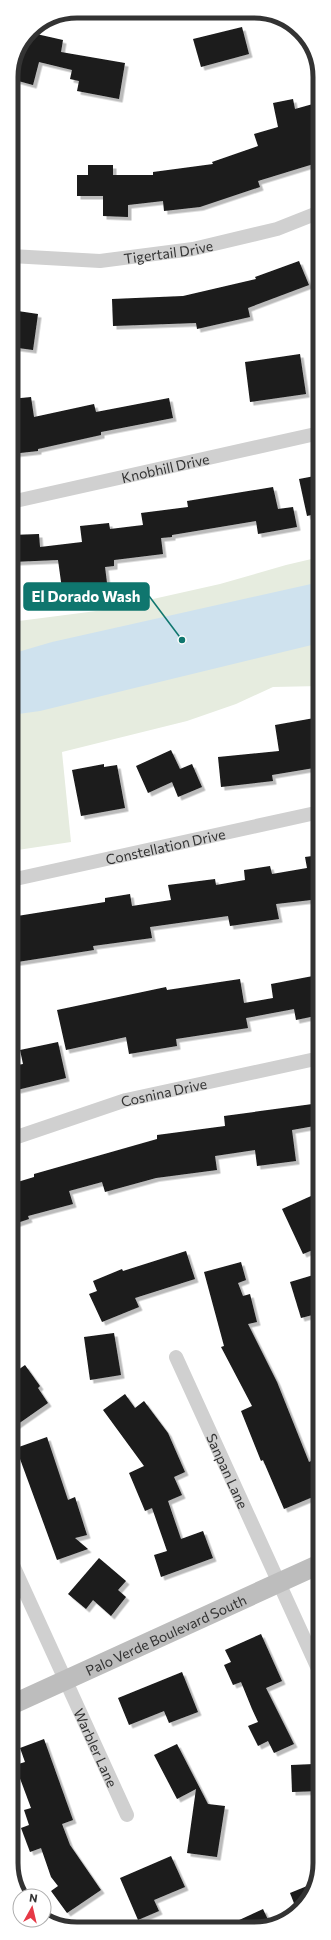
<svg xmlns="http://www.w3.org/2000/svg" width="331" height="1940" viewBox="0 0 331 1940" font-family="Commissioner,sans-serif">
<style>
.green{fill:#e6ecdf}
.water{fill:#cfe2ee}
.building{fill:#1a1a1a;filter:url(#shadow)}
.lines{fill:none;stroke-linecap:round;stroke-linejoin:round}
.street{stroke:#d0d0d0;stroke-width:14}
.secondary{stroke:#bdbdbd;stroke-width:20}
.labels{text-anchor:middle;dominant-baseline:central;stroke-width:4;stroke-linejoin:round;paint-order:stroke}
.street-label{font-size:14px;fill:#333;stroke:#fff}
.rim{fill:none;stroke:#333;stroke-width:5}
.leader{fill:none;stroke:#0f766e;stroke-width:1.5}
.callout-dot{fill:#0f766e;stroke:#fff;stroke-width:1.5}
.callout{fill:#0f766e;stroke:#0f766e;stroke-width:1.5}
.callout-label{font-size:15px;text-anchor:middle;font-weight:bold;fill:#fff}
</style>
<defs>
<filter id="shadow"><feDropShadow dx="3.5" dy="3.5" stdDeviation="0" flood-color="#0004"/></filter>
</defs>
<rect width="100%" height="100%" fill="#fff"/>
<polygon class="green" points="320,557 320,686 273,687 236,704 187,721 62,752 71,842 11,851 11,622 104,610 220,584 286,565"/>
<polygon class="water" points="320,582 320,643 40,711 11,715 11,654 52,642"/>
<g class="building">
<polygon points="242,27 249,54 201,67 193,39"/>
<polygon points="32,33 63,40 61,52 125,63 119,99 77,91 79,81 70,79 72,70 39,62 33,85 11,79 11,73 25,43 29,44"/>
<polygon points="293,99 295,109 320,102 320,162 258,181 260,187 200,207 164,211 163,201 128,205 128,217 103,216 103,196 77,196 77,175 88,175 88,165 113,165 113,175 153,175 153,172 213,164 212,162 258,146 254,134 278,127 273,103"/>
<polygon points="299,261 309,285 248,308 250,317 197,329 196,323 113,326 112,299 183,296 256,279 255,277"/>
<polygon points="11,310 38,314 33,350 11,347"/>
<polygon points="300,354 306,394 250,402 245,362"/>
<polygon points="31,397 34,417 94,404 96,412 169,398 173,418 101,432 101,435 38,449 38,451 11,454 11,399"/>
<polygon points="320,475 320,513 307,516 299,479"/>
<polygon points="273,487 278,509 293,507 297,527 258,534 256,521 172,535 172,537 161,538 163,554 114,560 114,566 105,567 107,583 62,589 58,560 11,562 11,535 39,534 40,547 82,542 80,526 109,523 110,529 143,525 141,513 188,507 187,501"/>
<polygon points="320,717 320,767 272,775 273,781 221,787 218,757 279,751 275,725"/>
<polygon points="171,750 180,769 192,764 202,787 178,797 172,782 148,793 136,766"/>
<polygon points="104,764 104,767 117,765 125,808 81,816 72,770"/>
<polygon points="320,855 320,899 276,904 279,919 230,926 228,916 150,927 152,938 93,946 94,950 11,963 11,917 105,902 105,898 130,894 132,906 171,900 168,885 215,879 216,885 245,880 244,870 270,866 272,874 307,868 305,857"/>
<polygon points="313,976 320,1015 296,1020 294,1009 246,1018 248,1028 176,1039 177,1046 129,1054 126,1037 66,1050 57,1010 166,987 167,990 240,979 244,1003 273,998 271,984"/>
<polygon points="58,1042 66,1078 17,1090 12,1066 23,1064 20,1050"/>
<polygon points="320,1103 320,1125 292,1130 296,1161 257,1166 255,1150 215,1156 217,1170 156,1178 105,1192 102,1182 69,1191 73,1204 28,1216 29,1219 11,1225 11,1184 34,1177 34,1174 157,1139 157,1135 225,1126 224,1116"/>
<polygon points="320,1192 320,1247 303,1254 282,1209"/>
<polygon points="186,1251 195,1279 135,1298 139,1307 102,1322 89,1294 97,1291 93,1281 122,1269 123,1271"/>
<polygon points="241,1262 246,1280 238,1283 243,1296 250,1294 257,1322 248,1324 277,1382 309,1462 320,1457 320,1494 284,1509 263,1460 261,1461 241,1411 252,1406 221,1347 224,1346 204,1272"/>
<polygon points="320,1273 320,1313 301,1318 290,1282"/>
<polygon points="114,1333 121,1375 90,1380 84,1337"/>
<polygon points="25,1365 40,1386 38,1388 48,1403 11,1429 11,1375"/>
<polygon points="125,1394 135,1408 144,1401 168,1433 185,1472 174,1477 182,1495 168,1501 181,1539 203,1531 213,1558 161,1577 154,1555 167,1551 152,1508 145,1511 129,1473 144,1466 103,1410"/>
<polygon points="47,1437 68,1500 75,1497 87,1535 75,1538 88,1549 57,1560 16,1448"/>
<polygon points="99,1558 126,1581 118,1590 126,1597 111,1616 93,1600 86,1609 68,1594"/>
<polygon points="261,1634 282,1681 266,1688 294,1744 274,1753 268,1741 258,1746 248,1726 258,1722 252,1709 241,1682 233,1685 224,1665 231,1662 225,1650"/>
<polygon points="182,1672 198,1712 169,1723 164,1711 129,1725 118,1698"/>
<polygon points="44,1739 73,1820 62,1824 70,1845 101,1890 67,1913 51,1891 58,1886 51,1877 41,1848 30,1852 21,1828 29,1825 24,1810 31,1808 15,1765 25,1762 20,1748"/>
<polygon points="177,1744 208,1804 225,1806 217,1857 187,1853 196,1789 177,1799 154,1755"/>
<polygon points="314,1764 315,1772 320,1772 320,1791 292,1792 291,1765"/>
<polygon points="171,1856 185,1887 154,1900 159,1911 138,1920 120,1878"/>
<polygon points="312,1884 301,1910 297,1911 290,1893"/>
<polygon points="263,1909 270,1924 259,1929 222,1928"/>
</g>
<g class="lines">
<g class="street">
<path id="s1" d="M11,256l89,5 93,-12 84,-20 43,-17"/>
<path id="s2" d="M11,502l309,-69"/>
<path id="s3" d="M11,880l309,-68"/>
<path id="s4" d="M11,1139l115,-39 194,-42"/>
<path id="s5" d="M176,1357l144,316"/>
<path id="s6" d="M11,1561l116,254"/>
</g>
<path class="secondary" id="s7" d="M11,1705l309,-141"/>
</g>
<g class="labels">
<g class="street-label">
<text stroke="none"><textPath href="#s1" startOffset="158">Tigertail Drive</textPath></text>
<text stroke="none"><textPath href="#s2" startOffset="158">Knobhill Drive</textPath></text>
<text stroke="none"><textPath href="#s3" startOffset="158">Constellation Drive</textPath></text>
<text stroke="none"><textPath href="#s4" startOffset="160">Cosnina Drive</textPath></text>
<text stroke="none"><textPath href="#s5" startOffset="125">Sanpan Lane</textPath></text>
<text stroke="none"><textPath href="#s7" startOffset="170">Palo Verde Boulevard South</textPath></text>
<text stroke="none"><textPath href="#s6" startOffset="205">Warbler Lane</textPath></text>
</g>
</g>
<path d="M0 0H331V1940H0ZM77 18H254A59 59 0 0 1 313 77V1863A59 59 0 0 1 254 1922H77A59 59 0 0 1 18 1863V77A59 59 0 0 1 77 18Z" fill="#fff" fill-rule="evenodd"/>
<path class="rim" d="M77 18H254A59 59 0 0 1 313 77V1863A59 59 0 0 1 254 1922H77A59 59 0 0 1 18 1863V77A59 59 0 0 1 77 18Z"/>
<path class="leader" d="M182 640L149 596"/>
<circle class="callout-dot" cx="182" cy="640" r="4"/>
<rect class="callout" x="24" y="583" width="125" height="27" rx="4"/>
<g class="callout-label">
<text x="86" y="602">El Dorado Wash</text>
</g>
<g transform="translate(32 1908) rotate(8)"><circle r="19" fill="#ffffff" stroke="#adadad"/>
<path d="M0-3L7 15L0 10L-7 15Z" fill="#e63946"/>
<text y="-6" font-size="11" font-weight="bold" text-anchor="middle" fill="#333333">N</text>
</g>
</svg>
